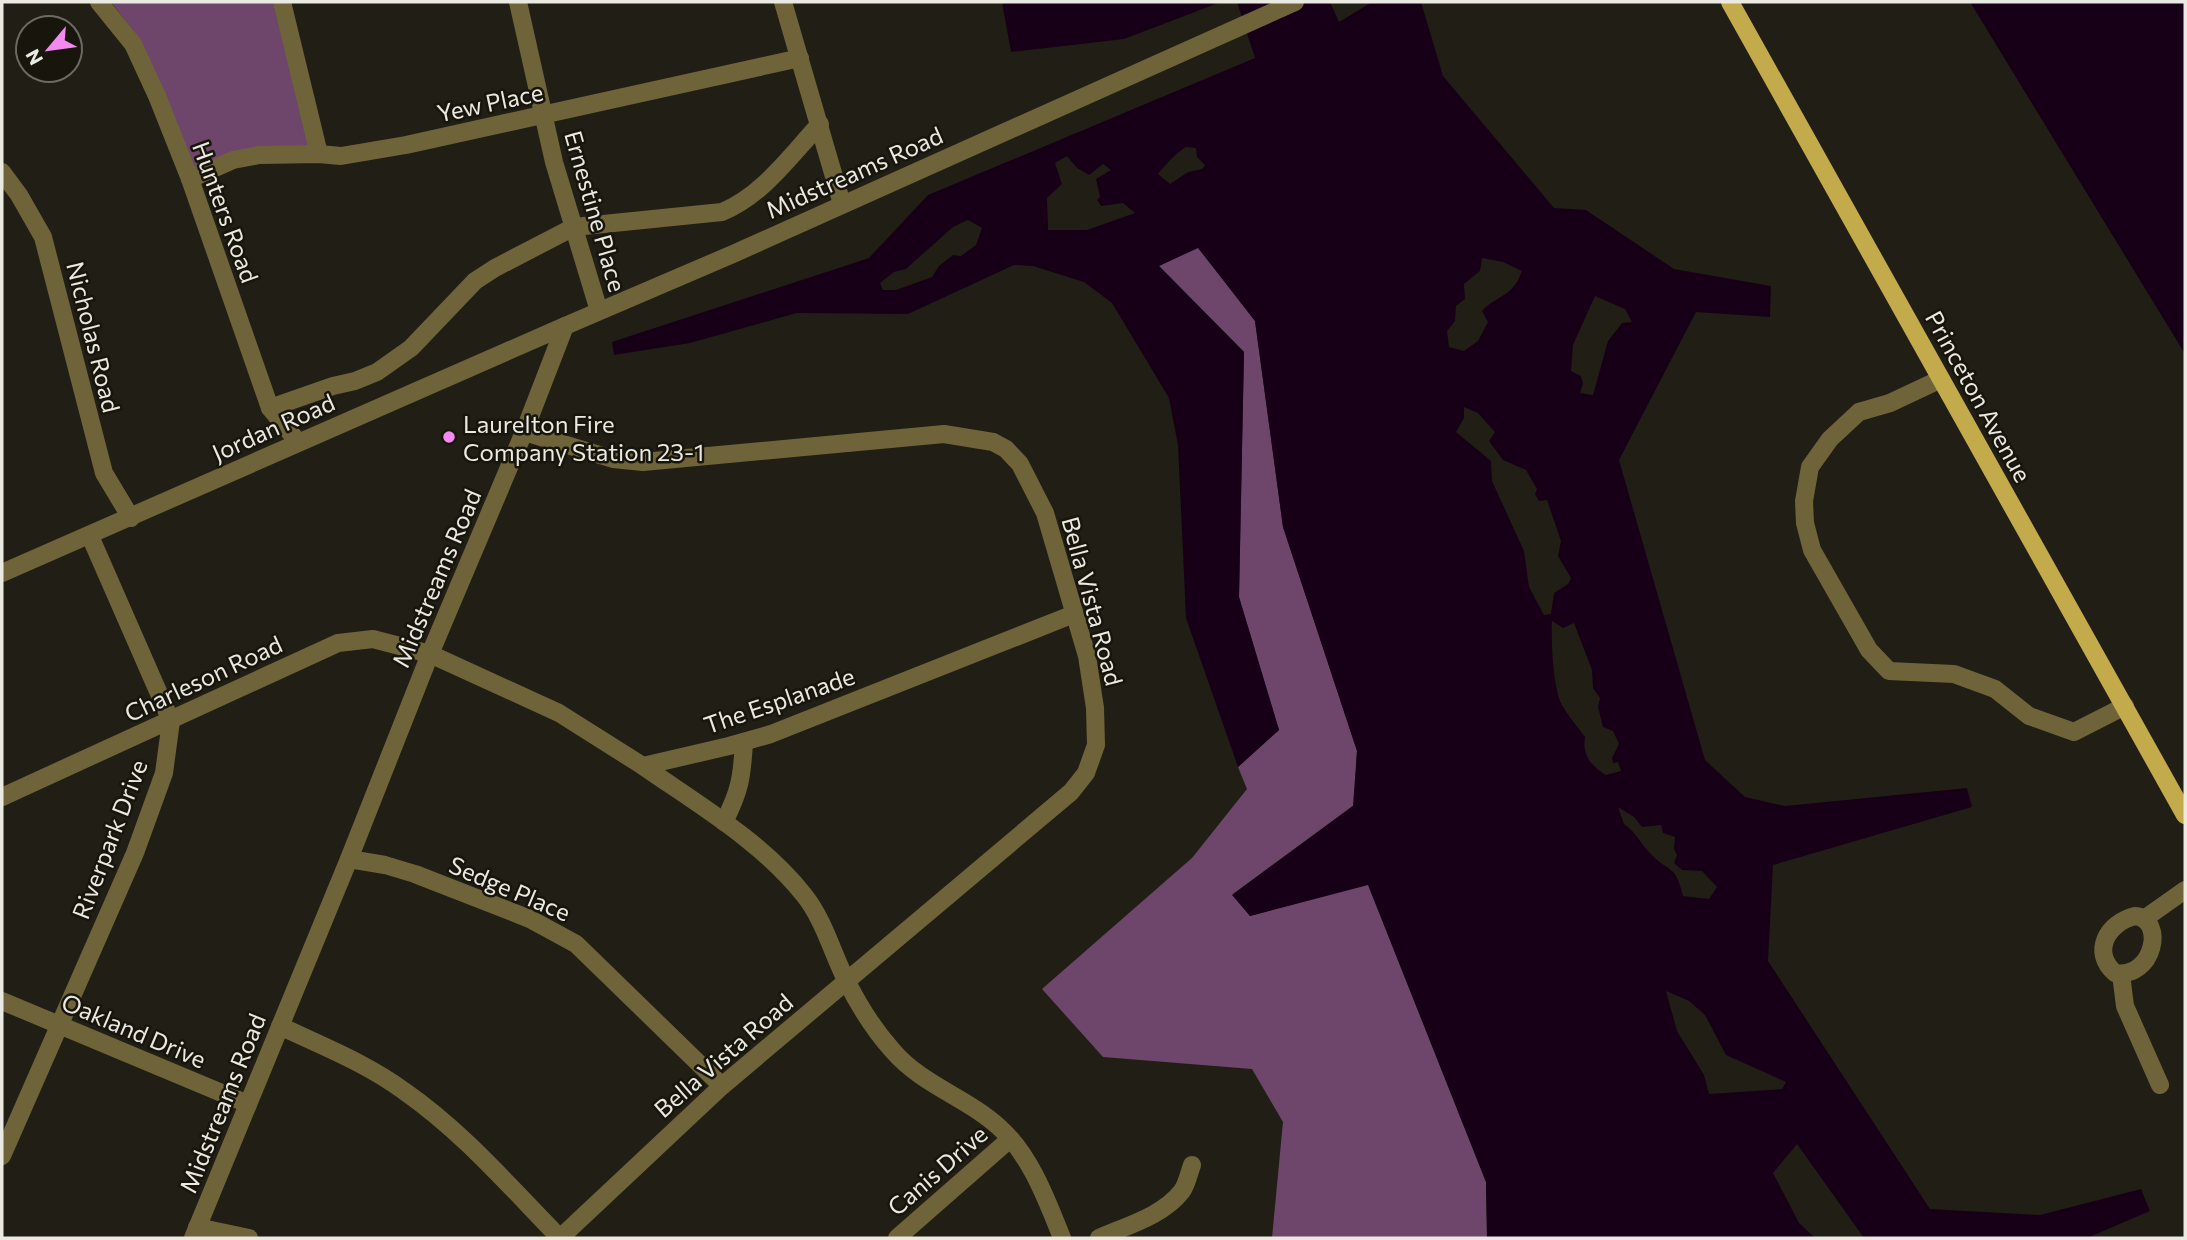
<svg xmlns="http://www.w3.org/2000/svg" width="2187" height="1240" viewBox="0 0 2187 1240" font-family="Commissioner,sans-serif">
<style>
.forest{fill:#6e466c}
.water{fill:#170017;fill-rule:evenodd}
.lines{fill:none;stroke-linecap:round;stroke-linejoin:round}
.minor{stroke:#6f6439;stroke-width:18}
.major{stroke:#c3aa4b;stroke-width:18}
.poi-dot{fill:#f489f0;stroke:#18150c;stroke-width:2.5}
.labels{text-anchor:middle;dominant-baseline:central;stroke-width:5;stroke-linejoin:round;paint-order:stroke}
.street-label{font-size:24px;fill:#eae9e2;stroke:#18150c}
.poi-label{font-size:24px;fill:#eae9e2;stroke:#18150c;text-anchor:start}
</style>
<rect width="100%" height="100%" fill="#211f15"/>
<g class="forest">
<polygon points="111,2 273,2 309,148 195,170 136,34"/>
<polygon points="1198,247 1255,321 1283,527 1357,751 1354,805 1233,894 1250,916 1368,884 1486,1182 1487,1238 1272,1238 1283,1122 1252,1069 1103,1057 1042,989 1192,858 1247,789 1238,767 1279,730 1239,597 1244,352 1159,266"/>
</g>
<g class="water">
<polygon points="1002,2 1221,2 1124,39 1011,52"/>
<path d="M1237,2h93l9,20 33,-20h49l22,74 111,132 32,2 88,59 97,17 -1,31 -74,-5 -77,148 86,300 40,37 40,9 182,-18 5,19 -199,58 -5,96 162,248 110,6 101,-26 9,22 -63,27h-223l-67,-94 -24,29 26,50 16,15h-328l-1,-56 -118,-297 -118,31 -18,-21 121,-89 4,-55 -74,-224 -28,-206 -57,-73 -39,18 85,86 -5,245 40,133 -41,37 -52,-149 -8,-173 -9,-47 -57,-95 -28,-21 -51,-16 -19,-1 -106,49 -111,-1 -107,30 -76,12 -2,-13 257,-84 59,-63 327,-137zM1186,147l10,1 1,9 8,8 -3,4 -14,3 -18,12 -12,-10c9,-11 17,-20 28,-27zM1067,156l10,12 12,7 14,-11 8,6 -15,9 4,18 -3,3 4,6 22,-3 12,10 -48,17h-39l-1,-32 15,-14 -7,-21zM968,220l14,8 -6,17 -15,11 -8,-1 -14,11 -7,11 -36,13h-13l-3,-7 14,-11 12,-3 47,-42zM1482,258l21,4 19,9c-2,4 -4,11 -8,15 -8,11 -23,14 -32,25l6,11 -10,19 -14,10 -15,-4 -2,-16 8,-10 1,-15 9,-7 -1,-15 16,-13zM1595,296l30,13 7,13 -10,1 -14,18 -15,54 -13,-2 3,-10 -2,-7 -10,-5 2,-26zM1464,407l14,6 17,19 -6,9 14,19 23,10 11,19 -2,5 4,7 8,-1 14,41 -3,15 13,22 -3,6 -14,9 -3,21 -7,1 -15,-28 -5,-36 -32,-70 -1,-20 -35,-29 8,-14zM1552,621l11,7 11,-5 18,47 1,18 7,10 -2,9 5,20 10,4 6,13 -7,14 1,5 5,-1 3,9 -15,4c-15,-9 -24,-20 -21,-38 -8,-11 -17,-21 -23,-32 -9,-17 -11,-64 -10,-84zM1618,807l16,10 8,10 19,-2 2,8 12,4 -1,12 3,6 -3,8 8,7 20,1 15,16 -8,12 -26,-3c-8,-34 -14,-22 -33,-43 -10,-10 -14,-21 -26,-29zM1666,991l23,10 16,14 21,40 60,27 -4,7 -73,5 -5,-19 -27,-44z"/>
<polygon points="1970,2 2185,2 2185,354"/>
</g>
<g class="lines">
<g class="minor">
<polyline points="99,2 133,44 157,96 190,179 270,408 298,442"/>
<polyline points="282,2 319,154"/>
<polyline points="518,2 554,162 599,311"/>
<polyline points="783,2 842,204"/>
<polyline points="2,172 19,195 43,237 104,473 131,518"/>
<polyline points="190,179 233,160 259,155 319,154 341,156 406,145 800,58"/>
<polyline points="1941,379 1890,403 1859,412 1830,439 1810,467 1804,501 1805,523 1812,550 1869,650 1889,671 1954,674 1995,689 2029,716 2074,732 2125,706"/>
<path d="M270,408l63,-22 22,-5 22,-9 34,-24 64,-67 20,-13 79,-41 148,-15c41,-17 68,-56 98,-88"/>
<polyline points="524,432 613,459 643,462 944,434 993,442 1006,449 1020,464 1045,513 1087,656 1095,708 1096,745 1086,773 1071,792 722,1086 560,1238"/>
<polyline points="2,573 565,326"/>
<path d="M643,766c56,39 118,75 161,129 20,25 28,57 42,85 13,26 28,50 47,71 29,34 75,47 107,77 31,28 47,73 62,110"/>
<polyline points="2,797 338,643 373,639 430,654 559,713 643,766 729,746 771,734 1074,614"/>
<path d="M724,822c16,-31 18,-45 20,-80"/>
<polyline points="349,859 385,865 415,874 530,919 576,944 722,1086"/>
<path d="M2135,916c31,3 19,63 -20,57 -24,-21 -8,-50 20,-57z"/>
<polyline points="2144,919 2185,890"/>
<polyline points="2121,974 2125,1006 2160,1085"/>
<polyline points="2,1001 248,1104"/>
<path d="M280,1026c42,20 86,37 124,65 59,41 106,96 156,147"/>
<polyline points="2,1156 135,853 164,773 171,721 90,536"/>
<polyline points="197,1227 249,1238"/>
<polyline points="193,1238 349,859 430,654 524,432 565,326 733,254 1295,2"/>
<polyline points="897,1238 1010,1139"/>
<path d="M1099,1238c27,-12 64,-22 83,-47 5,-7 7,-18 10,-26"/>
</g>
<polyline class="major" points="1730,2 2185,815"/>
</g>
<circle class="poi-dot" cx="449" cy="437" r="7"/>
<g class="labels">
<g class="street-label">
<text transform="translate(490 102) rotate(-12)">Yew Place</text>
<text transform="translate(854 172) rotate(-24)">Midstreams Road</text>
<text transform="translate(596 211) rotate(74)">Ernestine Place</text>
<text transform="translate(226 212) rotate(70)">Hunters Road</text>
<text transform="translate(94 337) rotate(76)">Nicholas Road</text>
<text transform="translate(1979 396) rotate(61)">Princeton Avenue</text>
<text transform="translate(273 427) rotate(-24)">Jordan Road</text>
<text transform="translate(436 578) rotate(-67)">Midstreams Road</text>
<text transform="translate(1093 601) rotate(75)">Bella Vista Road</text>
<text transform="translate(203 678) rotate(-25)">Charleson Road</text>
<text transform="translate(779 700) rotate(-19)">The Esplanade</text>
<text transform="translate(109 839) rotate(-69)">Riverpark Drive</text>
<text transform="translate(510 888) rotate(23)">Sedge Place</text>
<text transform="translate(134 1030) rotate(23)">Oakland Drive</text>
<text transform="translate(723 1055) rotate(-41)">Bella Vista Road</text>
<text transform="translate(222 1103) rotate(-68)">Midstreams Road</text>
<text transform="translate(937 1170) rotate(-41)">Canis Drive</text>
</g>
<g class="poi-label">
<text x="463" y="423">Laurelton Fire<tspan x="463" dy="28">Company Station 23-1</tspan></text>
</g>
</g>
<rect width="2187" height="1240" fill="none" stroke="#eae9e2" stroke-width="7"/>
<g transform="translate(49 49) rotate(241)"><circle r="33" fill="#18150c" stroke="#6c6a62" stroke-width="2"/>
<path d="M0-5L12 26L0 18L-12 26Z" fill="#f489f0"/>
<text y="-10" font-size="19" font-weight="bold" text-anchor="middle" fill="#eae9e2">N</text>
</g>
</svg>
